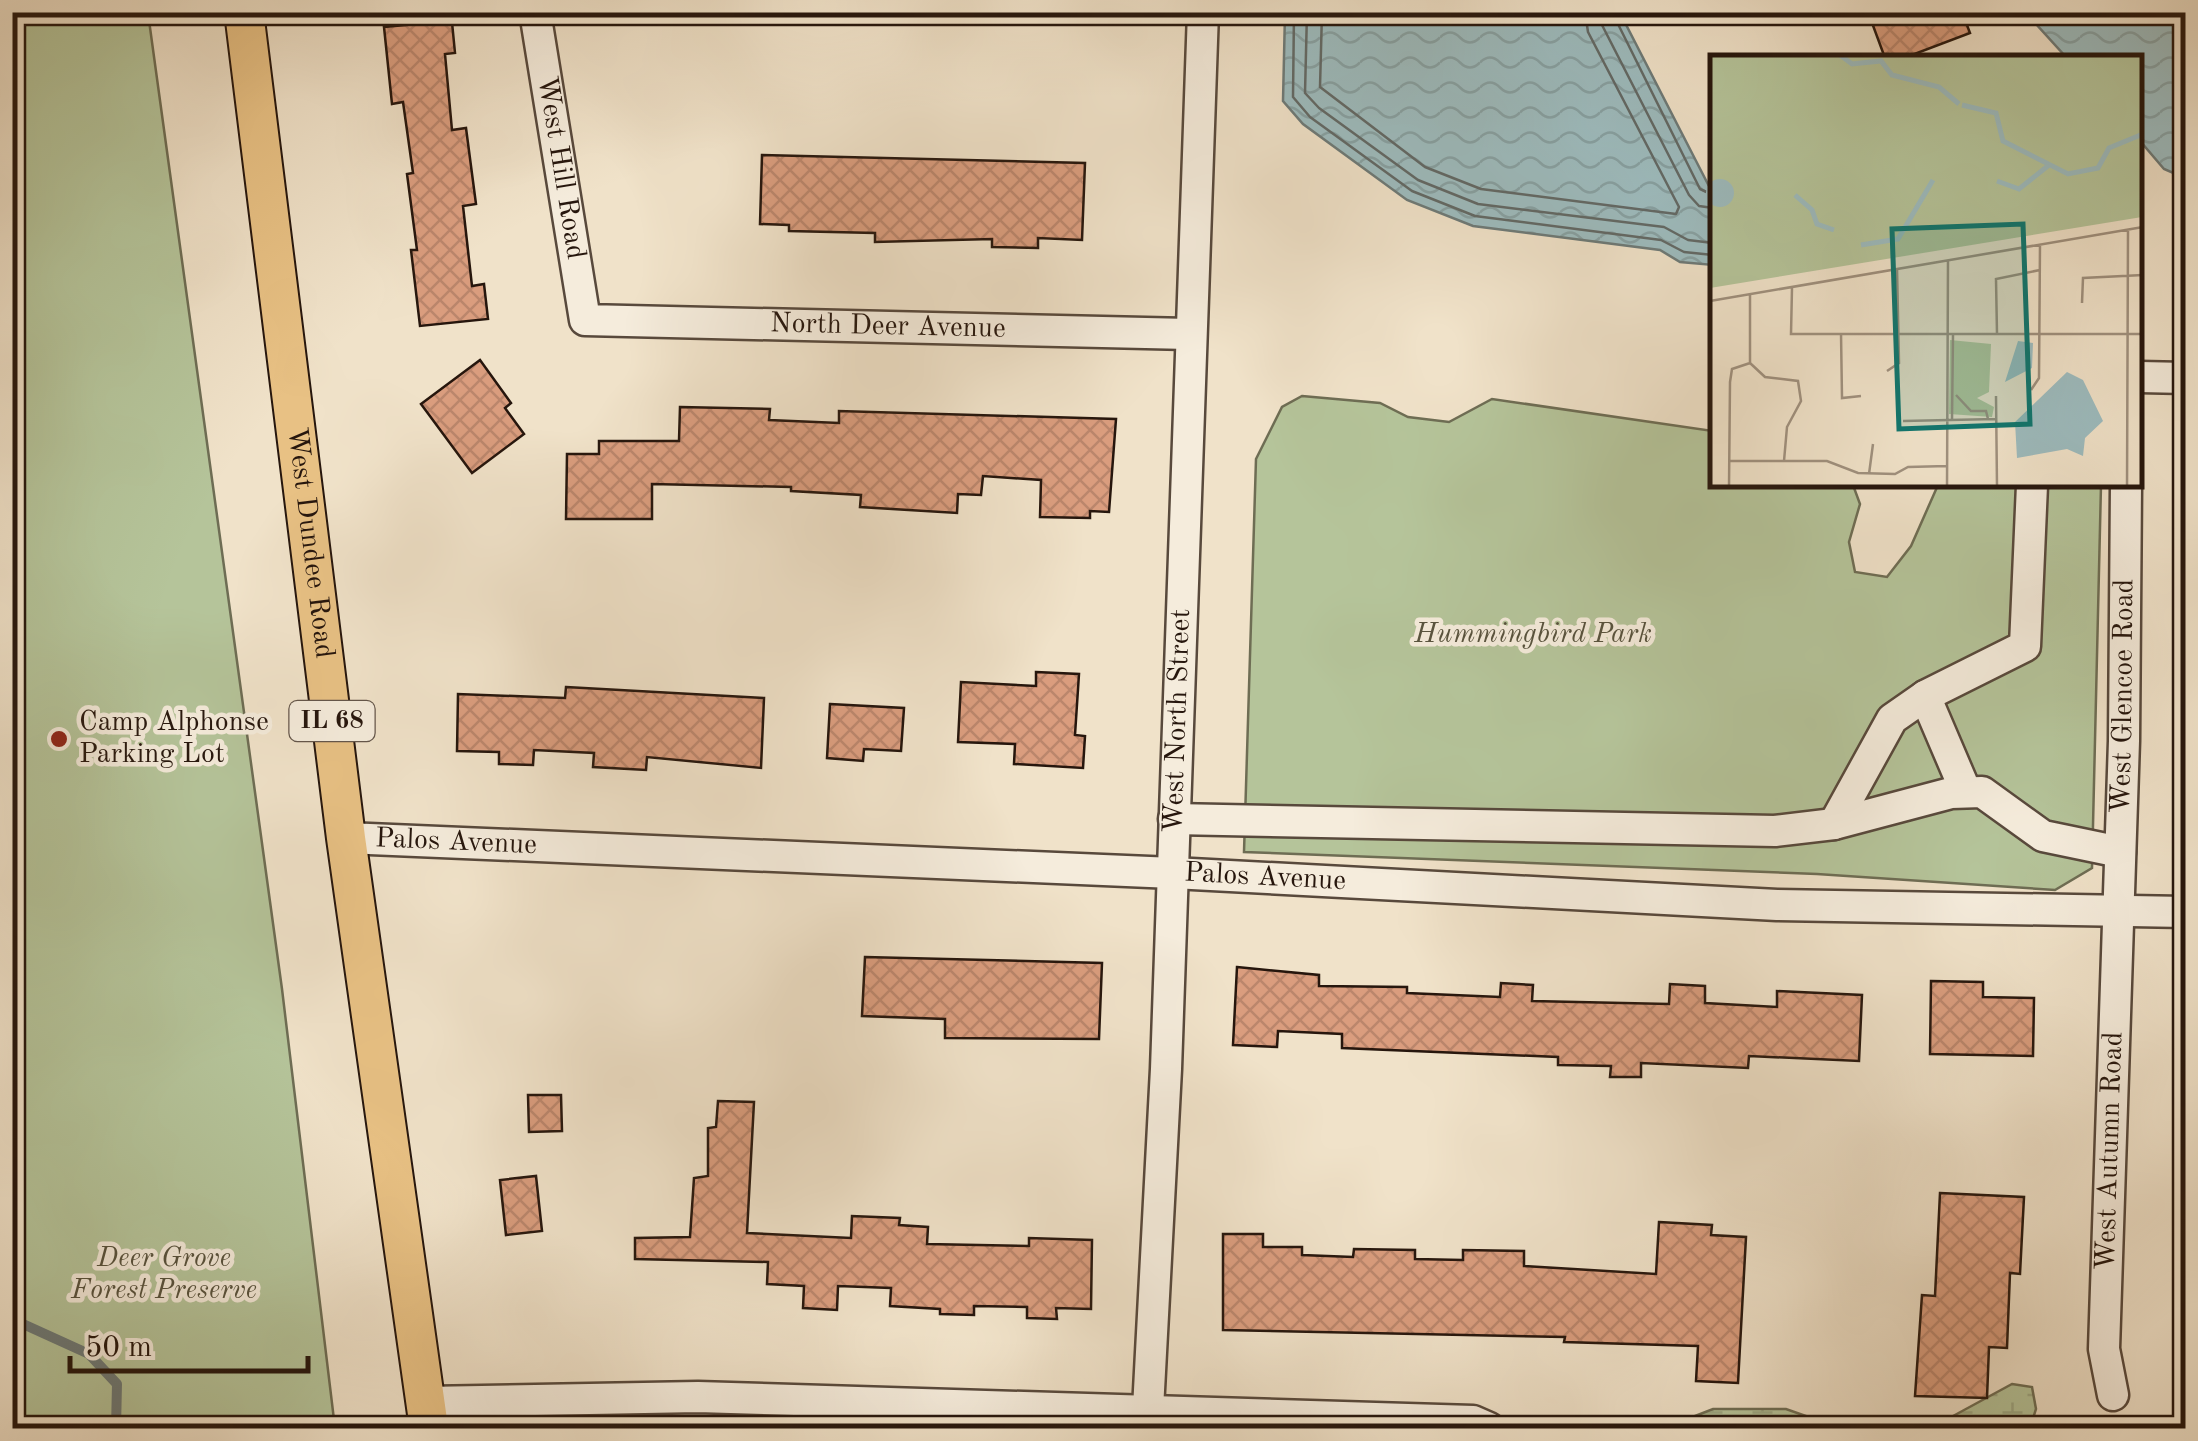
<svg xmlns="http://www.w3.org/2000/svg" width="2198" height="1441" viewBox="0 0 2198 1441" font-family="'Old Standard TT',serif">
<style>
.wetland{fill:url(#wetland-marsh);stroke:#6e6d54;stroke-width:2.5}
.park{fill:#b5c49a;stroke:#6e6d54;stroke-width:2.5}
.water{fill:url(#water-waves);stroke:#6d7a78;stroke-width:2.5}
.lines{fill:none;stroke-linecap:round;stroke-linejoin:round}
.shore{stroke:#626966;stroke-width:2.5}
.stream{stroke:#6d7a78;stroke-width:10}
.building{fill:url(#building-cross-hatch);stroke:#26160d;stroke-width:2.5}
.minor-casing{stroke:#58493c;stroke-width:35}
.major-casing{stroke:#26160d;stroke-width:42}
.minor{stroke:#f5ecdc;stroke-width:30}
.major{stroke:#e8c184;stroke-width:38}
.poi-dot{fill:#8f2418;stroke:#f5ecdc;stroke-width:4}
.labels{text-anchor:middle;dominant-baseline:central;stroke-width:9;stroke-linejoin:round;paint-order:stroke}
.shield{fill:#f5ecdc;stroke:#64564b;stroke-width:2.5}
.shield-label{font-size:25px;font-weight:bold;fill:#26160d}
.street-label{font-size:28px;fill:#26160d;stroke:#f5ecdc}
.park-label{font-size:28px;font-style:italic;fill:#58533e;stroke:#f5ecdc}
.poi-label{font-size:28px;fill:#26160d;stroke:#f5ecdc;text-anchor:start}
.inset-river{fill:none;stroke:#9dbcbf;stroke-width:5}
.inset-road{fill:none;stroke:#9f907e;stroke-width:2.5}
.view{fill:#0f766e;fill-opacity:0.15;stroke:#0f766e;stroke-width:5}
.inset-edge{fill:none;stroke:#26160d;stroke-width:5}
</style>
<defs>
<pattern id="wetland-marsh" width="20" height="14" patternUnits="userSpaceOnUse" patternTransform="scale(2.5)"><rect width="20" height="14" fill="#b5c49a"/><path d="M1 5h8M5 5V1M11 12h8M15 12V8" fill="none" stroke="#9ca884"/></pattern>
<pattern id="water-waves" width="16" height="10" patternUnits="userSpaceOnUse" patternTransform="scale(2.5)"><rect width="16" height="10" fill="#9dbcbf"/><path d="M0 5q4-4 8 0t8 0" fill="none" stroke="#87a1a3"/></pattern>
<pattern id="building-cross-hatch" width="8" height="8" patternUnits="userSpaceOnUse" patternTransform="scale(2.5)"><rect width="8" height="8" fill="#da9d7e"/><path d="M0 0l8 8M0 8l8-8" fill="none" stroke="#bb866c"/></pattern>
</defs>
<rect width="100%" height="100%" fill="#f0e2c9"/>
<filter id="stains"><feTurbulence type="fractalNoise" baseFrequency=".002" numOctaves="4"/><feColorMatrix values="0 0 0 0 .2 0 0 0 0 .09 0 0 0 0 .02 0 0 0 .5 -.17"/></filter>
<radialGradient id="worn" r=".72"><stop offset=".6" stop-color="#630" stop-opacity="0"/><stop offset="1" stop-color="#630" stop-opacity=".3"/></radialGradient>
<g class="wetland">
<polygon points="2012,1384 2032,1387 2036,1409 2030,1428 1931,1428"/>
<polygon points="1713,1409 1786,1409 1840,1428 1664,1428"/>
</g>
<g class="park">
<polygon points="12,13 148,13 282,989 335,1428 13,1428"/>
<polygon points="1302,396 1380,403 1408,417 1449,422 1492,399 1713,431 1713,485 1853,485 1860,504 1849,542 1855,572 1887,577 1911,546 1938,485 2101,485 2092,868 2055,890 1817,874 1244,852 1256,459 1282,407"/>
</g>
<g class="water">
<polygon points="1285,13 1620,13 1713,194 1713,265 1680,262 1660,250 1473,226 1407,200 1303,124 1283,101"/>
<polygon points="2026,13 2185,13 2185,178 2164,169 2141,142 2140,58 2066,57"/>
</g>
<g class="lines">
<g class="shore">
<polyline points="1294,12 1293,97 1310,117 1412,191 1475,216 1661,240 1684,252 1713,255"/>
<polyline points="1307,12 1305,93 1319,108 1418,180 1478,204 1664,227 1688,240 1713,243"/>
<polyline points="1322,12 1320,87 1425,167 1481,189 1676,214 1679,207 1588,32 1585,12"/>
<polyline points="1600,12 1602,25 1689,195 1699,206 1713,208"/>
<polyline points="1612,12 1700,189 1713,195"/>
</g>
<polyline class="stream" points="12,1319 89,1354 117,1384 116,1428"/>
</g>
<g class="building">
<polygon points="415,12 451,12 455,53 445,54 452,130 466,128 476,204 463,206 472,286 484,284 488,319 420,326 411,250 417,250 407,174 413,173 403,102 392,104 384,27 415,24"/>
<polygon points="1868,12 1962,12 1970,33 1904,58 1885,58"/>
<polygon points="762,155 1085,163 1082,240 1038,238 1038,248 992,247 992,239 875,242 875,233 789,231 789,225 760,224"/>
<polygon points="480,360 511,403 505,408 524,434 472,473 421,404"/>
<polygon points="680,407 770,409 769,420 839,423 839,411 1116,419 1109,512 1090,511 1090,518 1040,517 1041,480 983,476 981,495 958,494 957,513 860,507 861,495 791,491 791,487 652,484 652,519 566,519 567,454 599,454 599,441 679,441"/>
<polygon points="1036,672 1079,674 1075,735 1085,736 1083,768 1014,764 1015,744 958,742 961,682 1036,686"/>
<polygon points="566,687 764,698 761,768 647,757 646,770 593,767 594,753 534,750 533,765 499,764 499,752 457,751 458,694 565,698"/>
<polygon points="830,704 904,708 901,751 864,749 863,761 827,758"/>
<polygon points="865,957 1102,963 1099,1039 945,1038 945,1019 862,1016"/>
<polygon points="1237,967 1319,975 1319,986 1407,987 1407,993 1500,997 1501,983 1533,985 1532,1001 1669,1004 1670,984 1705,986 1705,1003 1777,1007 1777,991 1862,995 1859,1061 1749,1056 1748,1068 1641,1063 1641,1077 1610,1077 1611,1066 1558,1065 1558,1057 1342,1048 1342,1034 1278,1031 1277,1047 1233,1045"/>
<polygon points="1931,981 1983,982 1983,997 2034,998 2033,1056 1930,1054"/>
<polygon points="528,1095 561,1095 562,1131 529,1132"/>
<polygon points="718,1101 754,1102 747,1233 851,1238 852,1216 900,1218 899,1225 928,1227 927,1244 1029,1246 1029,1238 1092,1240 1091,1309 1056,1308 1057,1319 1027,1318 1027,1307 974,1306 974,1315 940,1314 940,1309 890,1306 891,1288 838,1286 837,1310 803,1308 804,1286 767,1284 768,1262 635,1259 635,1238 690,1237 694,1178 708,1176 708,1128 716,1127"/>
<polygon points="536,1176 542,1231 506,1235 500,1180"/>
<polygon points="1940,1193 2024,1197 2020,1274 2010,1273 2007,1348 1989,1347 1987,1398 1915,1396 1922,1295 1935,1296"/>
<polygon points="1659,1222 1712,1225 1711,1235 1746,1237 1738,1383 1696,1381 1698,1346 1564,1342 1565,1337 1223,1330 1223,1234 1263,1234 1263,1247 1302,1247 1302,1255 1353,1257 1354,1249 1415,1250 1415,1259 1463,1260 1463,1250 1524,1251 1524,1266 1656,1274"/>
</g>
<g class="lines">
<g class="minor-casing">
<g id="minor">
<path id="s1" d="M535,12l50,308 604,14"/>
<polyline points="2140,377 2186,378"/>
<polyline points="1925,696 1966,792"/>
<polyline points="1174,819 1775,831 1834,824 1951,793 1982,792 2043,836 2120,852"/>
<polyline points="1834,824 1892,719 1925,696 2025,646 2032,485"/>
<path id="s2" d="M346,838l827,35 604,32 409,7"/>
<path id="s3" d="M2113,1395l-9,-46 20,-608 2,-256"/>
<polyline points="425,1402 698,1397 1473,1421 1489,1428"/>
<path id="s4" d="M1147,1428l19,-359 37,-1057"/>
</g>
</g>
<g class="major-casing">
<g id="major">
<path id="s5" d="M244,12l102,826 83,590"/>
</g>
</g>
<use href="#minor" class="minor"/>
<use href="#major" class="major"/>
</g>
<circle class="poi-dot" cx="59" cy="739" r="10"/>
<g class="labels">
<rect class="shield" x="289.5" y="701" width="85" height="40" rx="8"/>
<g class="shield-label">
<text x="332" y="721">IL 68</text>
</g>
<g class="street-label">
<text stroke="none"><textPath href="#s1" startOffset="158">West Hill Road</textPath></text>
<text stroke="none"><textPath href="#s1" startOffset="615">North Deer Avenue</textPath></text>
<text stroke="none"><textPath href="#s5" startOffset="535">West Dundee Road</textPath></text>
<text stroke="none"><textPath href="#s3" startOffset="700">West Glencoe Road</textPath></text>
<text stroke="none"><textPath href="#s4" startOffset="708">West North Street</textPath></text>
<text stroke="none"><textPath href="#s2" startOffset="110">Palos Avenue</textPath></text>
<text stroke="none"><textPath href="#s2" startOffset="920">Palos Avenue</textPath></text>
<text stroke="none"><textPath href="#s3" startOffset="245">West Autumn Road</textPath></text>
</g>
<g class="park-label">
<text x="1533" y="635">Hummingbird Park</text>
<text x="164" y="1259">Deer Grove<tspan x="164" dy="32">Forest Preserve</tspan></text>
</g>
<g class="poi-label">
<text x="79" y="723">Camp Alphonse<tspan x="79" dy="32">Parking Lot</tspan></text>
</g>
</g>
<g transform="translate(1710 55)">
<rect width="432" height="432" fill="#f0e2c9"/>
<path d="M0,0h432v162l-432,71zM240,285l41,4 -2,48 -12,6 17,9 -2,10 -43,-3z" fill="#b5c49a"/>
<path d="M-4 138a14 14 0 1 1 28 0a14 14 0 1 1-28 0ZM308,286l15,2 -1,25 -27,14zM357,317l16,8 20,41 -18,17 -2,18 -16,-7 -50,9 -2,-36z" fill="#9dbcbf"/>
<path class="inset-river" d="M130,0l12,9 29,-3 11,14 47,12 20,17M252,50l34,8 7,28 65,33 30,-6 11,-20 34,-14M287,126l22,8 30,-24M85,140l17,15 5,14 17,6M151,190l37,-6 35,-59"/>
<path class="inset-road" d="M82,233l-1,46h352M0,246l433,-74M372,248l1,-25 60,-3M131,278l1,65 19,-2M287,279l-1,-55 44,-9M40,308l15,14 33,4 3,20 -14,26 -3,34M177,316l12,-8 -2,-95M321,335l8,-12 1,-134M246,340l15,16h15l2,8M286,341l1,91M242,365l1,-85M193,366l93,-2M20,406h97l31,12 37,1 13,-7 39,-1M159,419l4,-30M19,432l1,-105 2,-13 18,-6v-68M237,432l1,-227M417,432l1,-257"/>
<path class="view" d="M313,169l7,200 -131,5 -7,-200z"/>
<rect width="432" height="432" class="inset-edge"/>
</g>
<rect width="2198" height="1441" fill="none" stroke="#f0e2c9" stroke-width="50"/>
<rect x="15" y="15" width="2168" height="1411" fill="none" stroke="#26160d" stroke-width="5"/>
<rect x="25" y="25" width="2148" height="1391" fill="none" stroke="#26160d" stroke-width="2.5"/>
<path d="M70 1356v15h238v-15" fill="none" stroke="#26160d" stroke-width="5"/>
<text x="85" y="1356" font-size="30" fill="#26160d" stroke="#f5ecdc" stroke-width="8" paint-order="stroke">50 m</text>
<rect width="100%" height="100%" filter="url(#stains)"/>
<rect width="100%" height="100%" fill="url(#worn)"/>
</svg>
